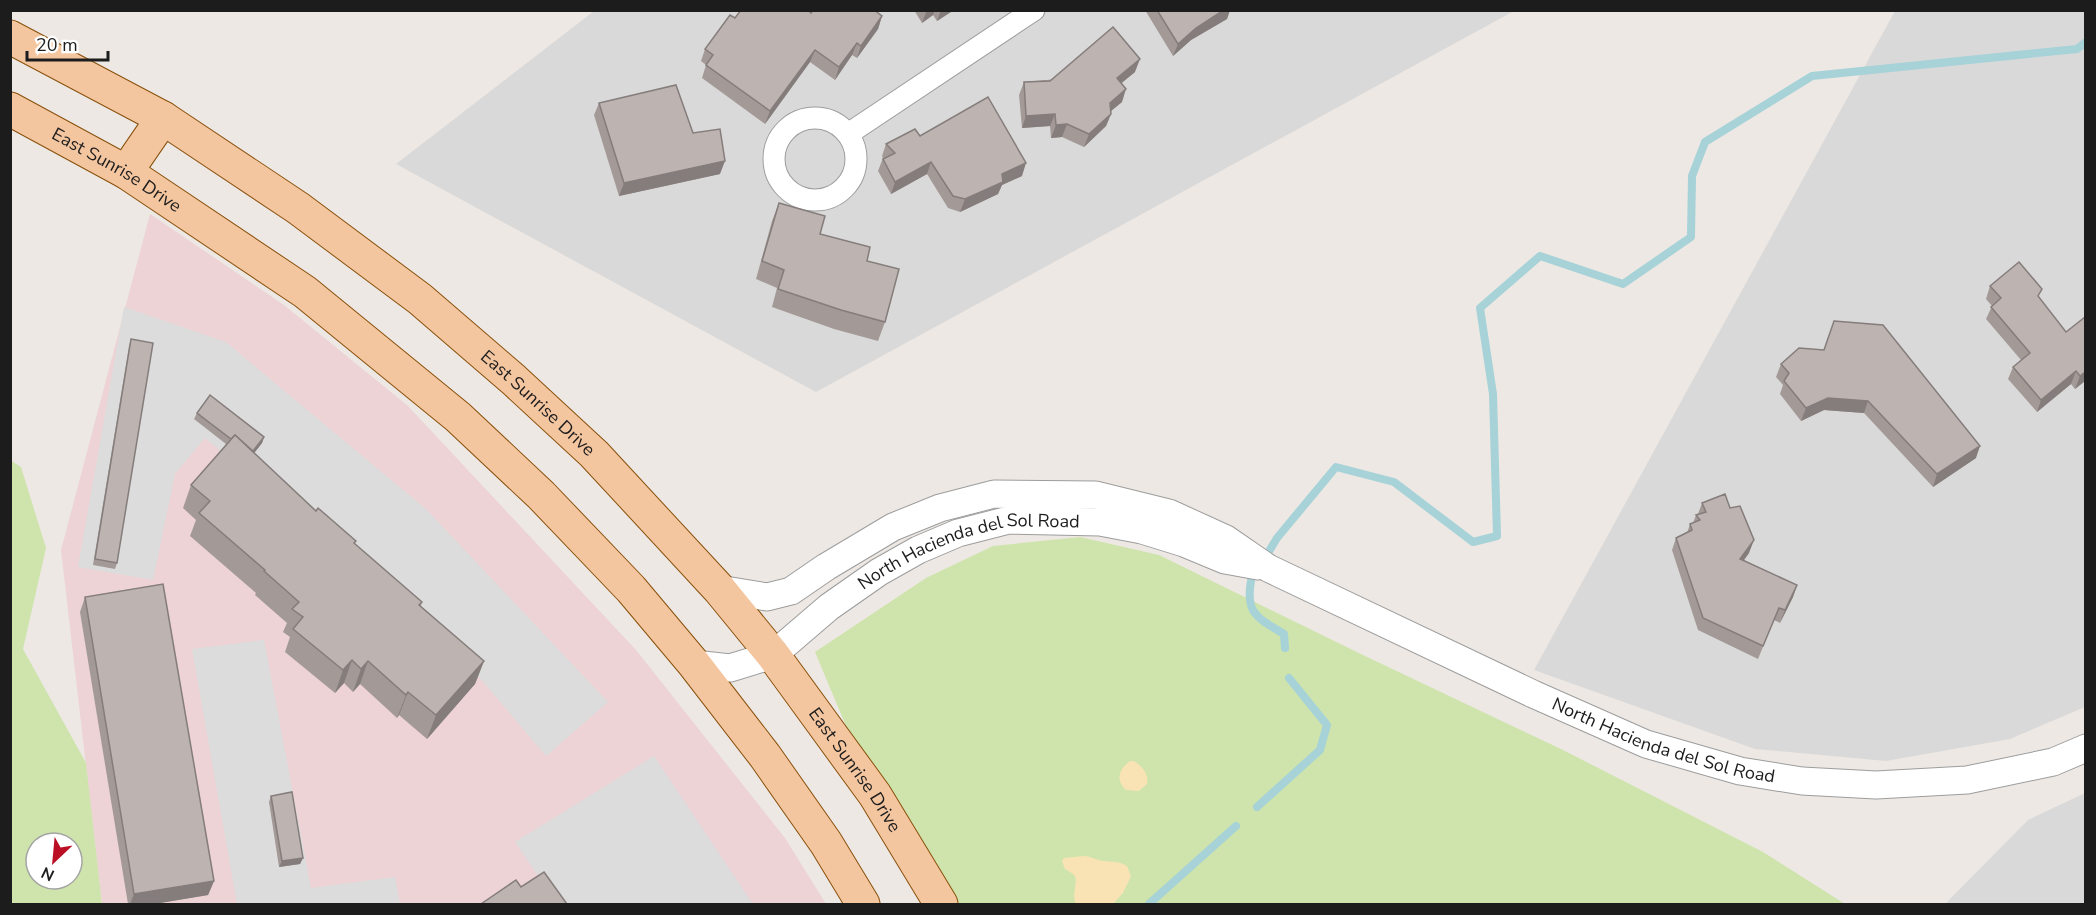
<svg xmlns="http://www.w3.org/2000/svg" width="2096" height="915" viewBox="0 0 2096 915" font-family="'Nunito Sans',sans-serif">
<style>
.residential{fill:#dad9d9}
.commercial{fill:#edd3d5}
.grass{fill:#cee4ac;fill-rule:evenodd}
.sand{fill:#f9e3b4}
.parking{fill:#dcdcdc}
.lines{fill:none;stroke-linecap:round;stroke-linejoin:round}
.stream{stroke:#a6d2d8;stroke-width:8}
.minor-casing{stroke:#9d9d9d;stroke-width:23}
.tertiary-casing{stroke:#9d9d9d;stroke-width:29}
.primary-casing{stroke:#89500b;stroke-width:35}
.minor{stroke:#fff;stroke-width:21}
.tertiary{stroke:#fff;stroke-width:27}
.primary{stroke:#f4c6a0;stroke-width:33}
.wall{fill:#a39a97}
.shaded-wall{fill:#847d7b}
.building{fill:#bdb3b0;stroke:#847d7b;stroke-width:1.5}
.labels{text-anchor:middle;dominant-baseline:central;stroke-width:6;stroke-linejoin:round;paint-order:stroke}
.street-label{font-size:18px;fill:#1c1c1c;stroke:#fff}
</style>
<rect width="100%" height="100%" fill="#ede8e3"/>
<g class="residential">
<polygon points="594,11 1514,11 816,392 396,164"/>
<polygon points="1895,11 2085,11 2085,707 2010,739 1886,761 1755,749 1534,670"/>
<polygon points="2085,793 2085,904 1945,904 2028,820"/>
</g>
<polygon class="commercial" points="150,214 284,305 408,406 636,650 785,838 826,904 102,904 61,550"/>
<g class="grass">
<path d="M10,460l11,7 25,81 -23,101 63,114 16,141h-91zM36,843h36v36h-36z"/>
<polygon points="1080,537 1159,555 1365,656 1561,749 1763,852 1845,904 941,904 875,795 815,652 926,578 993,546"/>
</g>
<g class="sand">
<path d="M1130,761h4c8,5 15,13 13,23l-8,7 -13,-1c-11,-9 -7,-21 4,-29z"/>
<path d="M1083,856c8,0 13,4 20,5 9,1 16,0 24,5l4,10 -8,17 -10,11h-37c-5,-10 3,-23 -2,-29 -3,-3 -6,-4 -9,-6l-3,-8 2,-3z"/>
</g>
<g class="parking">
<polygon points="124,307 226,342 426,509 608,702 546,756 473,670 368,572 205,438 175,474 153,580 78,567"/>
<polygon points="264,640 311,888 395,877 400,904 237,904 192,649"/>
<polygon points="654,756 753,904 557,904 515,842"/>
</g>
<g class="lines">
<g class="stream">
<polyline points="1268,553 1277,538 1336,467 1394,482 1473,542 1497,536 1493,394 1480,308 1540,256 1623,284 1691,237 1692,176 1705,142 1812,76 2077,49 2086,42"/>
<path d="M1251,581c-6,33 7,37 33,53l1,14"/>
<polyline points="1257,807 1320,750 1327,725 1289,678"/>
<polyline points="1149,904 1236,826"/>
</g>
<g class="minor-casing">
<g id="minor">
<circle cx="815" cy="159" r="41"/>
<polyline points="848,134 1034,10"/>
</g>
</g>
<g class="tertiary-casing">
<g id="tertiary">
<path id="s1" d="M719,589l48,8 24,-6 35,-24 67,-40 47,-19 54,-14 102,1 73,18 57,26 42,29 265,126 113,50 94,27 62,10 74,4 91,-5 86,-18 33,-14"/>
<path id="s2" d="M694,664l36,4 43,-13 56,-48 50,-35 39,-22 40,-17 51,-13 91,2 42,8 42,13 41,17 33,6"/>
</g>
</g>
<g class="primary-casing">
<g id="primary">
<path id="s3" d="M10,37l153,81 135,90 122,91 94,81 80,74 125,135 54,66 102,140 66,109"/>
<path id="s4" d="M10,109l116,63 179,120 153,125 83,78 90,94 63,75 71,92 61,87 37,61"/>
<polyline points="126,172 163,118"/>
</g>
</g>
<use href="#minor" class="minor"/>
<use href="#tertiary" class="tertiary"/>
<use href="#primary" class="primary"/>
</g>
<g class="wall">
<polygon points="914,10 954,10 937,21 933,15 922,23"/>
<polygon points="1145,10 1230,10 1227,19 1191,40 1173,56"/>
<polygon points="811,13 882,16 878,29 857,58 852,55 835,80 810,62 765,124 702,78 706,65 701,61 705,49 735,18"/>
<polygon points="1135,72 1121,83 1122,102 1111,111 1111,114 1106,126 1084,147 1062,137 1051,138 1050,126 1022,128 1019,95 1024,82"/>
<polygon points="599,103 693,133 720,174 619,196 594,115"/>
<polygon points="920,136 1022,176 1002,185 998,194 960,212 948,208 927,174 891,194 878,171 883,158 882,156 886,144"/>
<polygon points="779,203 820,234 867,261 885,322 878,341 834,329 772,307 777,288 756,279 772,221"/>
<polygon points="1990,286 2039,298 2085,381 2075,389 2071,384 2037,412 2008,379 2013,367 2021,360 1986,319 1992,306 1986,299"/>
<polygon points="131,339 117,563 115,569 93,565 129,346"/>
<polygon points="1824,350 1976,458 1933,487 1864,413 1824,410 1801,421 1780,394 1783,385 1776,377 1781,364"/>
<polygon points="197,413 264,437 262,443 254,453 316,511 422,602 421,606 484,661 475,684 427,739 399,715 397,718 360,684 353,692 344,683 335,693 285,652 290,637 283,632 287,623 255,595 256,593 190,536 196,520 183,508 191,485 226,444 194,419"/>
<polygon points="1702,503 1730,508 1749,553 1744,560 1797,585 1793,597 1780,623 1774,620 1758,659 1698,630 1672,550 1676,538 1687,533 1690,524 1693,523 1696,515 1698,514"/>
<polygon points="85,597 214,881 208,895 154,904 128,904 80,612"/>
<polygon points="271,796 303,858 300,864 279,867 269,802"/>
</g>
<g class="shaded-wall">
<polygon points="927,10 935,10 933,15 922,23"/>
<polygon points="941,10 954,10 937,21"/>
<polygon points="1224,10 1230,10 1227,19 1191,40 1173,56 1178,44 1196,28"/>
<polygon points="882,16 878,29 857,58 861,46"/>
<polygon points="857,43 852,55 835,80 839,67"/>
<polygon points="815,50 810,62 765,124 770,111"/>
<polygon points="1140,59 1135,72 1112,91 1117,78"/>
<polygon points="1126,89 1122,102 1106,115 1110,103"/>
<polygon points="1055,114 1050,126 1022,128 1026,116"/>
<polygon points="1111,114 1106,126 1084,147 1089,134"/>
<polygon points="1067,124 1062,137 1051,138 1056,125"/>
<polygon points="725,161 720,174 619,196 624,183"/>
<polygon points="931,162 927,174 891,194 895,182"/>
<polygon points="1026,163 1022,176 1002,185 998,194 960,212 965,199 1002,174"/>
<polygon points="2076,371 2071,384 2037,412 2041,400"/>
<polygon points="2085,372 2085,381 2075,389 2080,376"/>
<polygon points="1828,398 1868,401 1864,413 1824,410 1801,421 1806,408"/>
<polygon points="264,437 262,443 248,461 250,454"/>
<polygon points="1980,446 1976,458 1933,487 1937,474"/>
<polygon points="1754,540 1749,553 1736,571 1740,559"/>
<polygon points="1797,585 1793,597 1780,623 1785,610"/>
<polygon points="352,660 344,683 335,693 343,670"/>
<polygon points="368,661 360,684 353,692 361,669"/>
<polygon points="484,661 475,684 427,739 436,715"/>
<polygon points="408,692 399,715 397,718 406,695"/>
<polygon points="303,858 300,864 279,867 282,861"/>
<polygon points="214,881 208,895 154,904 130,904 134,894"/>
</g>
<g class="building">
<polygon points="741,10 808,10 811,13 813,10 874,10 882,16 861,46 857,43 839,67 815,50 770,111 706,65 713,55 705,49 730,15 735,18"/>
<polygon points="1157,10 1224,10 1196,28 1178,44"/>
<polygon points="1113,27 1140,59 1117,78 1126,89 1110,103 1111,114 1089,134 1067,124 1056,125 1055,114 1026,116 1024,82 1050,81"/>
<polygon points="676,85 693,133 720,129 725,161 624,183 599,103"/>
<polygon points="988,97 1026,163 1002,174 1003,182 965,199 953,196 931,162 895,182 883,159 895,153 886,144 915,129 920,136"/>
<polygon points="779,203 825,216 820,234 870,247 867,261 899,269 885,322 841,310 778,289 784,270 762,261"/>
<polygon points="2019,262 2042,289 2038,296 2066,332 2085,317 2085,372 2080,376 2076,371 2041,400 2013,367 2030,353 1991,307 2001,298 1990,286"/>
<polygon points="1834,321 1883,325 1980,446 1937,474 1868,401 1828,398 1806,408 1784,381 1789,373 1781,364 1799,348 1824,350"/>
<polygon points="131,339 153,343 117,563 95,559"/>
<polygon points="210,395 264,437 253,451 235,435 231,439 197,413"/>
<polygon points="235,435 316,511 318,508 356,541 354,543 422,602 419,605 484,661 436,715 408,692 406,695 368,661 361,669 352,660 343,670 293,629 303,617 292,609 299,602 264,571 265,570 199,513 210,501 191,485"/>
<polygon points="1725,494 1730,508 1740,506 1754,540 1740,559 1797,585 1785,610 1779,608 1763,646 1703,618 1676,538 1692,530 1690,524 1700,520 1696,515 1706,512 1702,503"/>
<polygon points="163,584 214,881 134,894 85,597"/>
<polygon points="292,792 303,858 282,861 271,796"/>
<polygon points="544,872 567,904 481,904 516,880 521,887"/>
</g>
<g class="labels">
<g class="street-label">
<text stroke="none"><textPath href="#s4" startOffset="123">East Sunrise Drive</textPath></text>
<text stroke="none"><textPath href="#s3" startOffset="645">East Sunrise Drive</textPath></text>
<text stroke="none"><textPath href="#s2" startOffset="310">North Hacienda del Sol Road</textPath></text>
<text stroke="none"><textPath href="#s1" startOffset="1024">North Hacienda del Sol Road</textPath></text>
<text stroke="none"><textPath href="#s3" startOffset="1131">East Sunrise Drive</textPath></text>
</g>
</g>
<rect width="2096" height="915" fill="none" stroke="#1c1c1c" stroke-width="24"/>
<g transform="translate(54 861) rotate(206)"><circle r="28" fill="#ffffff" stroke="#a4a4a4" stroke-width="1.5"/>
<path d="M0-4.5L10 22L0 15L-10 22Z" fill="#ba0f24"/>
<text y="-9" font-size="16" font-weight="bold" text-anchor="middle" fill="#1c1c1c">N</text>
</g>
<path d="M27 51v9h81v-9" fill="none" stroke="#1c1c1c" stroke-width="3"/>
<text x="36" y="51" font-size="18" fill="#1c1c1c" stroke="#ffffff" stroke-width="4.5" paint-order="stroke">20 m</text>
</svg>
